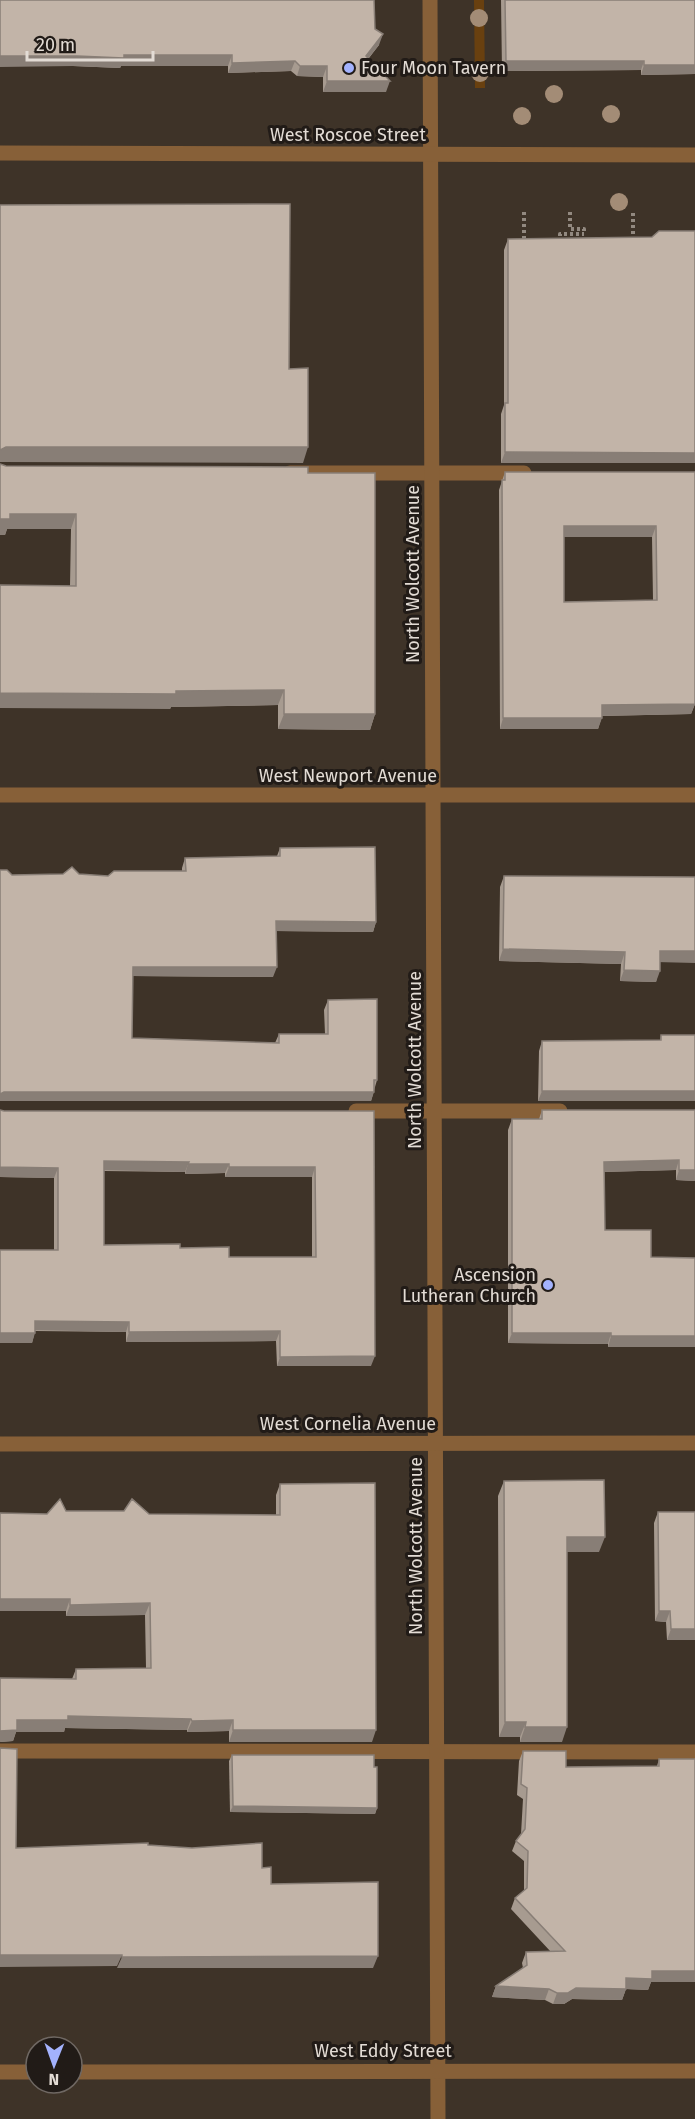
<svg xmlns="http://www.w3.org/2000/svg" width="695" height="2119" viewBox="0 0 695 2119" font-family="'Fira Sans',sans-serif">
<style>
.green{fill:#69400f}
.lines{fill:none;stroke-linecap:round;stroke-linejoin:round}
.path{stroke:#928980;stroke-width:4;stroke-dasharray:3 3;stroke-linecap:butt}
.service{stroke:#876038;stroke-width:15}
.minor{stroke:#876038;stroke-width:15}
.tree{fill:#a38c76}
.wall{fill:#a79b90;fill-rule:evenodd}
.shaded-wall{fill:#887e76}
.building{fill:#c2b4a8;stroke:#887e76;stroke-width:1.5;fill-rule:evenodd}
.poi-dot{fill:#a3b2fd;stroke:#211b17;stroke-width:2}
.labels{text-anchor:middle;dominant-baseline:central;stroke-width:6;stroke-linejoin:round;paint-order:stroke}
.poi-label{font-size:18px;fill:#e3dcd5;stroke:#211b17;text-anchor:start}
.street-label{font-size:18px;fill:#e3dcd5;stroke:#211b17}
</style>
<rect width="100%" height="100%" fill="#3e3328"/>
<polygon class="green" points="474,0 484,0 485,88 475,88"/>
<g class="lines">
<g class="path">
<polyline points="524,212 524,244"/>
<polyline points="570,212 570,229 584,229 584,234"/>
<polyline points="633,213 633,242"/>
<polyline points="560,242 560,234 584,234"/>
</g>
<g class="service">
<polyline points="290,473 524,473"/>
<polyline points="356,1111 560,1111"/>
<polyline points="0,1751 695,1752"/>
</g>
<g class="minor">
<polyline points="430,0 438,2119"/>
<polyline points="0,153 695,155"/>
<polyline points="0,795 695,795"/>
<polyline points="0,1444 695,1443"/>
<polyline points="0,2072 36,2072"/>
<polyline points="72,2072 695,2071"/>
</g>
</g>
<g class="tree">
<circle cx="479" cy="18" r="9"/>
<circle cx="480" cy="73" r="9"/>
<circle cx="554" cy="94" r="9"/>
<circle cx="611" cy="114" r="9"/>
<circle cx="522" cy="116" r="9"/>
<circle cx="619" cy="202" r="9"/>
</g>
<g class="wall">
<polygon points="501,0 695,0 695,74 641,75 641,70 502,71"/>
<polygon points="375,29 379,45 369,58 386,92 323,92 323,77 297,76 291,71 228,73 228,66 121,66 120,68 73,66"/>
<polygon points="695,231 695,463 501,463 501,414 504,405 504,250 508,239 636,238 652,237"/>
<polygon points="6,466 308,473 375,714 370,730 278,729 278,705 171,707 170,709 70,586 71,529 7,529 5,535"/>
<path d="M505,472h190v232l-4,10 -89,2 -4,13h-98l-1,-239zM564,537h88l1,63 -89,2z"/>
<polygon points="280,848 376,922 373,932 276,931 273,977 132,976 132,1038 275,1043 279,1034 325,1034 324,1010 328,1000 377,1080 371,1101 0,1101 12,875 79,874 108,876 182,871 182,868 185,858 277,856"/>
<polygon points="504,876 660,962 656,982 620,981 621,964 499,961 500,887"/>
<polygon points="661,1035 695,1101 538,1101 539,1051 542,1041 660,1040"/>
<path d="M0,1110l4,1h370l-3,255h-94l-1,-25 -150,1v-10l-91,-1 -3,12h-32v-93h54v-72l-54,-1zM104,1171l81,1v2l40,-1v4h87v80h-83l-49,-9 -76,-3z"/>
<polygon points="542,1110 695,1110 695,1181 676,1180 676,1170 604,1172 605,1230 651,1257 695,1258 695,1347 608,1347 608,1344 508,1343 508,1130 512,1119 539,1119"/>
<polygon points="504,1481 599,1552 567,1552 562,1742 520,1742 520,1737 499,1737 498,1496"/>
<polygon points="280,1484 372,1742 229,1742 229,1731 187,1732 187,1730 65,1728 64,1732 16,1732 13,1741 0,1742 72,1679 76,1669 146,1668 145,1615 66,1616 66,1611 47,1514 66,1511 149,1514 276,1515 276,1495"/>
<polygon points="658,1512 695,1512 695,1640 667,1640 666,1622 655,1621 654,1523"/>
<polygon points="523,1751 566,1767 657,1766 659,1759 695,1759 695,1982 651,1982 648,1990 626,1989 622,2000 572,1999 564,2004 553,2004 545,2000 492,1997 496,1986 523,1968 522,1963 526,1952 551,1952 511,1909 515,1898 524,1891 524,1861 512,1851 516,1841 521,1834 523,1799 517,1795 519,1761"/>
<polygon points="232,1755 374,1767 377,1808 375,1814 230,1812 229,1761"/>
</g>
<g class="shaded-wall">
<polygon points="383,34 379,45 362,66 366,56"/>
<polygon points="124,55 232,55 228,66 121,66 120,68 73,66 0,67 0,56"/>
<polygon points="295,61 291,71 228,73 232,63"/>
<polygon points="506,61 644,61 641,70 502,71"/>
<polygon points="644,65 695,65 695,74 641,75"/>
<polygon points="300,66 327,66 323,77 297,76"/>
<polygon points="327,81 390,81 386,92 323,92"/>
<polygon points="6,447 308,447 303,463 0,462 0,450"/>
<polygon points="505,452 695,453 695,463 501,463"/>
<polygon points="10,514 76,514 71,529 7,529 5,535 0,535 0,519"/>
<polygon points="564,526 656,526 652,537 560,537"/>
<polygon points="284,690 278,705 171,707 170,709 0,708 0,693"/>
<polygon points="695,694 695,704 691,714 598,716 602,705"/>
<polygon points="284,714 375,714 370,730 278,729"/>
<polygon points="503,718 602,718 598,729 500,729"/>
<polygon points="276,921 376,922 373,932 273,931"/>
<polygon points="503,949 625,952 621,964 499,961"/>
<polygon points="660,951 695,951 695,963 656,962"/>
<polygon points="133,967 277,967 273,977 129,976"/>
<polygon points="624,970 660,971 656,982 620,981"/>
<polygon points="542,1091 695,1091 695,1101 538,1101"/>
<polygon points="4,1092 374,1092 371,1101 0,1101 0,1094"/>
<polygon points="679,1160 676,1170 600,1172 604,1162"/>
<polygon points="104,1161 189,1162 185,1172 100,1170"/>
<polygon points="188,1164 229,1164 225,1173 185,1174"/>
<polygon points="0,1167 58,1168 54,1178 0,1177"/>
<polygon points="229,1167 315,1167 312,1177 225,1177"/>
<polygon points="679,1170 695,1170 695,1181 676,1180"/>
<polygon points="35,1321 129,1322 126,1332 32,1330"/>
<polygon points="280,1331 276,1341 126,1342 129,1332"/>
<polygon points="0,1333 35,1333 32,1343 0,1343"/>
<polygon points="512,1333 611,1333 608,1344 508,1343"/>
<polygon points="611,1336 695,1336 695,1347 608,1347"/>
<polygon points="375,1356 371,1366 277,1366 280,1357"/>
<polygon points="567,1537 605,1537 599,1552 561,1552"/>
<polygon points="0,1599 70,1599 66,1611 0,1611"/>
<polygon points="150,1603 145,1615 66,1616 70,1605"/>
<polygon points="659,1611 670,1611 666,1622 655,1621"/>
<polygon points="671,1629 695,1629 695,1640 667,1640"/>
<polygon points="68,1716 191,1719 187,1730 65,1728 64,1732 16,1732 13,1741 0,1742 0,1731 17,1720"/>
<polygon points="233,1720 229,1731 187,1732 192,1721"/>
<polygon points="505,1722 526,1722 520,1737 499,1737"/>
<polygon points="525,1727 567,1727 562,1742 520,1742"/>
<polygon points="233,1730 376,1730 372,1742 229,1742"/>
<polygon points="233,1806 377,1808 375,1814 230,1812"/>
<polygon points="0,1955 122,1955 117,1966 0,1967"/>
<polygon points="378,1956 373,1968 117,1968 122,1957"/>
<polygon points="652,1971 695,1971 695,1982 651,1982 648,1990 626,1989 622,2000 572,1999 564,2004 553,2004 557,1993 576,1988 626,1978"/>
<polygon points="496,1986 549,1989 545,2000 492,1997"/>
</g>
<g class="building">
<polygon points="0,0 374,0 375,29 383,34 366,56 390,81 327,81 327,66 300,66 295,61 232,63 232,55 124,55 124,58 77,56 0,56"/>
<polygon points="505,0 695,0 695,65 644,65 644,61 506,61"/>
<polygon points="290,204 289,369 308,368 308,447 6,447 0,450 0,205"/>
<polygon points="659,231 695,231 695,453 505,452 505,403 508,403 508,239 652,237"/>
<polygon points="0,464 6,466 308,467 308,473 375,473 375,714 284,714 284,690 176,691 176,694 0,693 0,585 76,586 76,514 10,514 10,519 0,519"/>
<path d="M505,472h190v232l-93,1v13h-99l-1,-238h3zM564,526h92l1,74 -93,2z"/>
<polygon points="375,847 376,922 276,921 277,967 133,967 132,1038 279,1043 279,1034 328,1034 328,1000 377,999 377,1080 374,1080 374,1092 4,1092 0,1094 0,870 7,870 12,875 63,874 72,867 79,874 108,876 114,871 186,871 185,858 280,856 280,848"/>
<polygon points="504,876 695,877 695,951 660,951 660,971 624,970 625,952 503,949"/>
<polygon points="661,1035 695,1035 695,1091 542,1091 542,1041 661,1040"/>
<path d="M0,1110l4,1h370l1,245 -95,1v-26l-151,1v-10l-94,-1v12h-35v-83h58v-82l-58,-1zM104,1161l85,1 -1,2h41v3h86l1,90h-87v-10l-49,1v-4l-76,1z"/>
<polygon points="542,1110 695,1110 695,1170 679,1170 679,1160 604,1162 605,1230 651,1230 651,1257 695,1258 695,1336 611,1336 611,1333 512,1333 512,1119 542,1119"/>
<polygon points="604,1480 605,1537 567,1537 567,1727 525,1727 526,1722 505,1722 504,1481"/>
<polygon points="375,1483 376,1730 233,1730 233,1720 192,1721 191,1719 68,1716 68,1720 17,1720 17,1730 0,1731 0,1678 76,1679 76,1669 151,1668 150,1603 70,1605 70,1599 0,1599 0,1513 47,1514 60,1499 66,1511 124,1511 132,1499 149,1514 280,1515 280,1484"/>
<polygon points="658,1512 695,1512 695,1629 671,1629 670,1611 659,1611"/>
<polygon points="0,1748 17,1749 16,1848 148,1843 148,1845 192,1848 262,1843 262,1868 271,1867 271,1884 378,1882 378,1956 155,1957 122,1957 122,1955 0,1955"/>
<polygon points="523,1751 566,1751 566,1767 659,1766 659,1759 695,1759 695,1971 652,1971 652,1979 626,1978 626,1989 576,1988 568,1993 557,1993 549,1989 496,1986 527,1965 526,1952 565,1951 515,1898 527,1888 528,1851 516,1841 525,1829 527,1788 521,1784"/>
<polygon points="232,1755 374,1755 374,1767 377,1767 377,1808 233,1806"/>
</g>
<g class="poi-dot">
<circle cx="349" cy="68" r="6"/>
<circle cx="548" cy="1285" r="6"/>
</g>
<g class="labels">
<g class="poi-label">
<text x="361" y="68">Four Moon Tavern</text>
<text x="536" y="1275" text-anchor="end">Ascension<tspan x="536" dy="21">Lutheran Church</tspan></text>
</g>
<g class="street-label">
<text x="348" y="135">West Roscoe Street</text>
<text transform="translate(413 574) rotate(-90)">North Wolcott Avenue</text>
<text x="348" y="776">West Newport Avenue</text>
<text transform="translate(415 1060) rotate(-90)">North Wolcott Avenue</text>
<text x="348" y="1424">West Cornelia Avenue</text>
<text transform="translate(416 1546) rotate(-90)">North Wolcott Avenue</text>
<text x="383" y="2051">West Eddy Street</text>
</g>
</g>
<g transform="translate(54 2065) rotate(181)"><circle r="28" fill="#211b17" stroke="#6f6863" stroke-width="1.5"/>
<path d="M0-4.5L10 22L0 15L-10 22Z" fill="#a3b2fd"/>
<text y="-9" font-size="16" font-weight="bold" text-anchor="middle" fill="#e3dcd5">N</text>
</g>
<path d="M27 51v9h126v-9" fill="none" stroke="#e3dcd5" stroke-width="3"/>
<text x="36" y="51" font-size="18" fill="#e3dcd5" stroke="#211b17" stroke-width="4.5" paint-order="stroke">20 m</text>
</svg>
